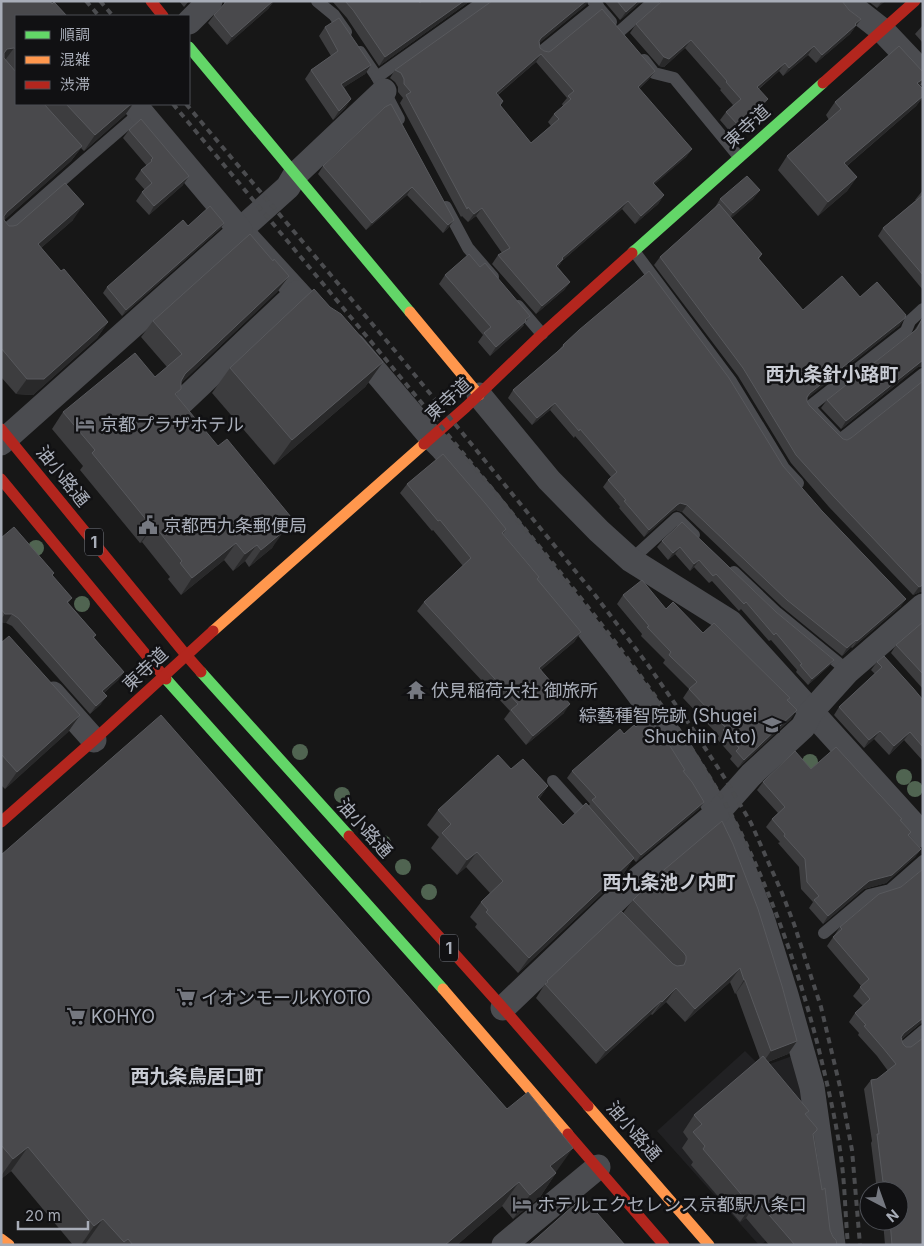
<svg xmlns="http://www.w3.org/2000/svg" width="924" height="1246" viewBox="0 0 924 1246" font-family="Inter,'Noto Sans JP',sans-serif">
<style>
.built{fill:#212123}
.lines{fill:none;stroke-linecap:round;stroke-linejoin:round}
.lane{stroke:#4b4c50;stroke-width:12}
.street{stroke:#4b4c50;stroke-width:25}
.fast{stroke:#63d668;stroke-width:11}
.slow{stroke:#ff974d;stroke-width:11}
.jam{stroke:#b3261e;stroke-width:11}
.rail{stroke:#4b4c4f;stroke-width:4;stroke-dasharray:6 5;stroke-linecap:butt}
.tree{fill:#506451}
.wall{fill:#3d3d3f;fill-rule:evenodd}
.shaded-wall{fill:#29292a}
.building{fill:#49494c;stroke:#58595d;fill-rule:evenodd}
.labels{text-anchor:middle;dominant-baseline:central;stroke-width:5;stroke-linejoin:round;paint-order:stroke}
.shield{fill:#111113;stroke:#7b7e86;stroke-width:1}
.shield-label{font-size:16px;font-weight:bold;fill:#a8adb8}
.street-label{font-size:18px;fill:#a8adb8;stroke:#111113}
.poi-label{font-size:18px;fill:#a8adb8;stroke:#111113;text-anchor:start}
.neighbourhood-label{font-size:19px;font-weight:bold;fill:#c9ccd4;stroke:#111113}
</style>
<rect width="100%" height="100%" fill="#171717"/>
<polygon class="built" points="745,1051 761,1067 798,1054 823,1193 761,1245 759,1245 657,1131"/>
<g class="lines">
<g class="lane">
<polyline points="317,1 334,15 346,32"/>
<polyline points="593,1 611,22"/>
<polyline points="619,32 654,1"/>
<polyline points="360,52 377,77 399,119"/>
<polyline points="541,52 598,6"/>
<polyline points="644,60 654,73 674,78 739,157"/>
<polyline points="377,77 484,1"/>
<polyline points="446,207 468,248 493,277"/>
<polyline points="1,234 83,162 141,112"/>
<polyline points="634,251 731,381 784,468 798,483"/>
<polyline points="518,306 542,334"/>
<polyline points="923,309 910,321 906,331 809,407 840,440 923,374"/>
<polyline points="631,560 677,518 694,535"/>
<polyline points="734,572 777,613 848,671"/>
<polyline points="553,781 590,822"/>
<polyline points="824,933 869,895 890,890 923,861"/>
<polyline points="903,1048 923,1031"/>
</g>
<g class="street">
<polyline points="849,1 855,9 882,30 923,73"/>
<polyline points="189,22 210,1"/>
<polyline points="325,323 240,230 288,187 295,175 384,91"/>
<polyline points="354,346 431,437 443,449 490,503 620,669 677,745 718,812 737,852 762,918 786,995 812,1087 826,1187 833,1245"/>
<polyline points="479,395 549,480 599,531 631,560 730,622 923,835"/>
<polyline points="183,401 297,293"/>
<polyline points="1,443 240,230 134,104"/>
<polyline points="53,694 94,740"/>
<polyline points="503,1008 639,878 718,812 751,775 803,727 811,712 848,671 923,606"/>
<polyline points="504,1245 598,1167"/>
</g>
<g class="fast">
<polyline points="189,47 410,312"/>
<polyline points="632,253 823,83"/>
<polyline points="201,672 349,836"/>
<polyline points="166,679 443,989"/>
</g>
<g class="slow">
<polyline points="410,312 479,395"/>
<polyline points="213,631 424,444"/>
<polyline points="443,989 568,1134"/>
<polyline points="588,1106 709,1245"/>
<polyline points="1,1239 9,1245"/>
</g>
<g class="jam">
<polyline points="151,1 163,16"/>
<polyline points="823,83 915,1"/>
<polyline points="1,429 186,655 201,672"/>
<polyline points="424,444 466,407 542,334 632,253"/>
<polyline points="1,479 166,679"/>
<polyline points="1,822 94,740 213,631"/>
<polyline points="349,836 503,1008 588,1106"/>
<polyline points="568,1134 664,1245"/>
</g>
<g class="rail">
<polyline points="86,1 99,16"/>
<polyline points="100,1 113,16"/>
<path d="M173,104c112,134 224,268 334,403 53,65 107,130 155,199 29,40 56,82 79,127 34,69 59,142 78,217 8,33 16,66 21,100 5,31 5,63 8,95"/>
<polyline points="186,104 396,352 595,595 648,665 694,731 724,777 751,823 782,893 794,924 821,1007 841,1091 852,1150 860,1245"/>
</g>
</g>
<g class="tree">
<circle cx="36" cy="548" r="8"/>
<circle cx="82" cy="604" r="8"/>
<circle cx="300" cy="752" r="8"/>
<circle cx="810" cy="762" r="8"/>
<circle cx="904" cy="777" r="8"/>
<circle cx="915" cy="789" r="8"/>
<circle cx="342" cy="795" r="8"/>
<circle cx="383" cy="843" r="8"/>
<circle cx="403" cy="867" r="8"/>
<circle cx="429" cy="892" r="8"/>
</g>
<g class="wall">
<polygon points="1,1 52,4 67,16 16,16 16,104 133,104 125,115 84,151 81,148 71,161 4,220 9,226 13,226 73,220 41,248 61,271 108,322 97,338 33,395 16,394 1,377"/>
<polygon points="179,1 189,1 184,7"/>
<polygon points="224,1 274,1 268,9 227,45 208,23 214,15 224,5"/>
<polygon points="332,1 418,1 420,3 422,1 470,1 379,66 347,18"/>
<polygon points="604,1 642,1 620,20"/>
<polygon points="662,1 842,1 849,10 861,19 850,34 816,63 808,55 783,76 779,71 759,89 762,108 732,134 720,120 726,112 733,105 720,90 721,89 685,48 664,67 659,66 630,33 636,24"/>
<polygon points="868,1 885,1 877,8"/>
<path d="M586,5l-47,38 1,5 4,3 111,20 -6,8 -10,10 53,60 -6,8 -32,27 10,11 -6,9 -23,20 -13,-15 -60,52 -4,6 12,15 -6,8 -28,24 -44,-50 6,-9 4,-2 -26,-37 -8,6 -6,-6 -1,1 -61,-114 3,-5 -5,-6v-5l-3,-5 -5,-4 5,-8zM536,62l31,36 -5,6 1,2 -9,8 -6,8 3,4 -20,17 -31,-37 3,-5 -5,-6z"/>
<polygon points="923,25 923,43 915,34"/>
<polygon points="325,27 371,65 365,74 344,87 351,99 345,108 333,120 305,79 311,70 331,56 319,36"/>
<polygon points="923,81 919,86 923,89 923,97 916,106 847,166 857,177 847,191 818,216 778,170 787,156 829,120 826,115 835,102"/>
<polygon points="385,107 454,220 448,228 443,233 407,195 366,230 318,174 323,166"/>
<polygon points="129,130 183,185 149,215 136,201 142,192 145,190 135,179 141,170 147,166 123,138"/>
<polygon points="760,190 753,199 731,218 762,254 759,259 803,310 860,297 905,318 899,326 807,398 807,401 809,405 843,439 847,440 851,438 923,381 923,592 920,592 913,595 829,507 791,463 738,376 654,265 660,257 714,209 720,199"/>
<polygon points="923,190 923,290 878,236 883,228 916,200 915,200"/>
<polygon points="224,223 220,229 122,316 103,293 107,287 188,226"/>
<polygon points="273,261 289,276 277,292 181,383 176,395 282,529 272,548 249,567 245,561 233,571 224,560 181,595 168,579 170,577 142,542 140,543 80,470 83,466 52,429 63,412 155,377 167,367 141,337 153,321"/>
<polygon points="445,275 524,325 519,330 490,356 478,342 483,335 439,284"/>
<polygon points="330,307 383,362 365,387 274,465 212,393 230,368"/>
<polygon points="923,317 923,367 918,367 841,429 821,408 827,400 914,331"/>
<polygon points="563,345 783,466 901,606 852,648 851,647 842,656 782,607 682,512 676,510 672,512 644,537 619,508 620,507 603,487 608,480 611,477 575,436 574,438 550,410 532,425 508,398 513,390 558,351"/>
<polygon points="407,484 506,529 503,534 539,577 537,580 581,632 574,642 541,670 564,713 526,745 504,719 510,711 417,611 424,602 463,566 433,530 432,531 400,493"/>
<polygon points="682,522 776,612 834,660 829,666 808,685 796,672 797,670 771,640 769,641 741,609 739,611 712,581 709,583 694,567 690,571 675,554 668,560 657,547 662,541"/>
<polygon points="1,538 54,573 52,576 72,598 68,603 96,635 94,638 124,672 118,680 104,693 101,704 90,714 12,626 6,623 1,622"/>
<polygon points="623,595 666,609 703,633 788,700 791,719 738,768 730,759 732,756 717,739 719,736 683,698 689,689 663,663 665,660 641,636 642,634 617,604"/>
<polygon points="923,622 923,689 891,653 896,645"/>
<polygon points="1,643 80,715 68,732 5,789 1,785"/>
<polygon points="877,662 923,700 923,761 904,740 889,755 874,739 864,748 834,715 839,707 875,674 871,670"/>
<polygon points="624,734 683,772 704,802 699,809 636,862 633,859 624,873 518,973 475,927 477,924 470,917 481,902 490,893 466,867 457,875 431,848 439,837 427,825 438,810 511,769 548,786 539,799 563,825 588,806 590,804 567,778 572,771"/>
<polygon points="811,769 902,819 900,821 909,835 921,849 915,857 886,883 864,889 823,924 809,908 813,902 801,889 799,867 778,843 780,842 766,827 772,819 778,813 757,790 763,782"/>
<polygon points="722,821 797,1041 788,1054 768,1062 806,1115 814,1135 822,1190 830,1230 837,1245 769,1245 746,1218 740,1222 691,1165 693,1162 682,1148 688,1139 683,1132 694,1115 760,1059 736,993 735,994 730,982 685,1022 666,1002 652,1015 651,1014 596,1064 536,998 547,981 623,913 633,900"/>
<polygon points="1,855 556,1172 556,1173 540,1197 513,1219 502,1206 457,1245 87,1245 86,1243 83,1245 73,1245 11,1171 1,1179"/>
<polygon points="923,869 923,1023 921,1023 902,1039 923,1245 885,1245 883,1221 899,1221 899,1191 877,1191 871,1143 872,1141 864,1089 871,1080 877,1079 888,1071 877,1056 858,1035 859,1033 849,1022 855,1013 863,1006 853,996 861,986 827,946 840,927 901,887"/>
</g>
<g class="shaded-wall">
<polygon points="271,1 274,1 268,9 227,45 232,37"/>
<polygon points="464,1 470,1 379,66 385,57"/>
<polygon points="586,1 589,1 586,5 536,46 541,38"/>
<polygon points="638,1 642,1 620,20 626,12"/>
<polygon points="882,1 885,1 877,8"/>
<polygon points="861,19 850,34 816,63 822,55"/>
<polygon points="691,40 685,48 664,67 659,66 664,57"/>
<polygon points="814,46 808,55 783,76 789,68"/>
<polygon points="14,48 3,63 1,57 7,49"/>
<polygon points="541,54 536,62 490,101 496,93"/>
<polygon points="785,63 779,71 751,95 757,87"/>
<polygon points="371,65 365,74 335,93 341,84"/>
<polygon points="655,71 649,79 632,96 638,87"/>
<polygon points="923,79 923,81 917,89 917,83"/>
<polygon points="923,96 923,97 916,106 835,176 844,163"/>
<polygon points="351,99 345,108 333,120 339,111"/>
<polygon points="768,99 762,108 732,134 738,125"/>
<polygon points="131,104 133,104 125,115 84,151 95,135"/>
<polygon points="82,146 71,161 1,223 1,220 7,212"/>
<polygon points="692,149 686,157 647,191 653,183"/>
<polygon points="189,176 183,185 149,215 154,206"/>
<polygon points="857,177 847,191 818,216 828,202"/>
<polygon points="412,187 407,195 366,230 372,223"/>
<polygon points="760,190 753,199 726,223 733,213"/>
<polygon points="664,195 658,204 635,224 641,216"/>
<polygon points="628,201 622,209 562,261 557,268 550,274 562,258"/>
<polygon points="84,204 73,220 27,260 38,244"/>
<polygon points="482,208 476,216 468,222 474,214"/>
<polygon points="454,220 448,228 443,233 448,225"/>
<polygon points="224,223 220,229 122,316 126,310"/>
<polygon points="289,276 277,292 173,391 185,374"/>
<polygon points="570,282 564,290 536,314 542,306"/>
<polygon points="530,316 519,330 490,356 496,347"/>
<polygon points="905,318 899,326 804,401 810,393"/>
<polygon points="108,322 97,338 33,395 16,394 27,379"/>
<polygon points="923,360 923,367 918,367 841,429 846,421"/>
<polygon points="383,362 365,387 274,465 292,440"/>
<polygon points="555,403 550,410 532,425 537,418"/>
<polygon points="680,503 687,505 682,512 676,510 672,512 644,537 649,530 677,505"/>
<polygon points="291,517 279,534 280,526"/>
<polygon points="154,525 142,542 140,543 152,527"/>
<polygon points="284,531 272,548 249,567 261,550"/>
<polygon points="236,543 224,560 181,595 192,578"/>
<polygon points="257,545 245,561 233,571 245,554"/>
<polygon points="680,547 675,554 668,560 673,553"/>
<polygon points="699,560 694,567 690,571 694,564"/>
<polygon points="923,585 923,592 920,592 913,595 919,587"/>
<polygon points="906,599 901,606 852,648 857,641"/>
<polygon points="5,614 12,614 6,623 1,622 1,619"/>
<polygon points="581,632 574,642 533,677 539,668"/>
<polygon points="856,640 851,647 842,656 847,648"/>
<polygon points="834,660 829,666 808,685 812,679"/>
<polygon points="124,672 118,680 97,699 102,691"/>
<polygon points="107,696 101,704 90,714 96,706"/>
<polygon points="570,704 564,713 526,745 533,736"/>
<polygon points="797,710 791,719 738,768 744,760"/>
<polygon points="80,715 68,732 5,789 17,772"/>
<polygon points="880,731 874,739 864,748 869,740"/>
<polygon points="910,732 904,740 889,755 894,746"/>
<polygon points="548,786 538,801 537,797"/>
<polygon points="704,802 699,809 636,862 641,855"/>
<polygon points="921,849 915,857 886,883 864,889 823,924 828,916 869,881"/>
<polygon points="477,852 466,867 457,875 467,860"/>
<polygon points="634,858 624,873 518,973 529,958"/>
<polygon points="740,968 730,982 685,1022 695,1009"/>
<polygon points="744,980 745,980 736,993 735,994"/>
<polygon points="676,988 666,1002 652,1015 662,1002"/>
<polygon points="661,1001 651,1014 596,1064 606,1051"/>
<polygon points="923,1018 923,1023 921,1023 898,1042 904,1033"/>
<polygon points="797,1041 788,1054 762,1064 771,1051"/>
<polygon points="28,1147 11,1171 1,1179 1,1176 13,1159"/>
<polygon points="573,1148 556,1172 534,1190 550,1166"/>
<polygon points="556,1173 540,1197 513,1219 530,1195"/>
<polygon points="886,1181 880,1190 877,1191 883,1182"/>
<polygon points="519,1182 502,1206 457,1245 445,1245"/>
<polygon points="757,1201 746,1218 740,1222 751,1206"/>
<polygon points="103,1219 86,1243 83,1245 81,1245 94,1226"/>
</g>
<g class="building">
<polygon points="1,1 50,1 52,4 54,2 67,16 16,16 16,49 14,48 7,49 4,53 4,58 16,72 16,104 44,104 82,146 7,212 4,216 4,220 9,226 13,226 17,225 65,183 84,204 38,244 61,271 64,269 108,322 44,379 27,379 1,348"/>
<polygon points="227,1 273,1 232,37 214,15"/>
<polygon points="345,1 418,1 420,3 422,1 464,1 385,57 353,10"/>
<path d="M492,1h94l-45,37 -2,3 1,7 4,3 5,1 3,-2 50,-41 53,62 -17,16 54,62 -39,34 11,12 -23,21 -13,-15 -66,57 1,1 -7,7 14,16 -28,24 -44,-51 12,-7 -28,-40 -8,6 -6,-7 -1,2 -61,-114 5,-3 -7,-8v-5l-3,-6 -6,-3zM541,54l33,37 -6,5 3,3 -17,15 5,5 -28,24 -31,-38 3,-4 -7,-8z"/>
<polygon points="617,1 638,1 626,12"/>
<polygon points="662,1 842,1 849,10 861,19 855,24 856,25 822,55 814,46 789,68 785,63 757,87 768,99 738,125 726,112 741,99 726,82 727,81 691,40 669,59 664,57 636,24"/>
<polygon points="339,18 371,65 341,84 351,99 339,111 311,70 338,51 325,27"/>
<polygon points="899,46 923,72 923,79 917,83 923,89 923,96 844,163 857,177 828,202 787,156 841,109 835,102"/>
<polygon points="66,104 131,104 95,135"/>
<polygon points="391,104 454,220 448,225 412,187 372,223 323,166 385,107"/>
<polygon points="141,119 189,176 154,206 142,192 152,183 141,170 152,161 151,160 153,158 129,130"/>
<polygon points="747,176 760,190 733,213 720,199"/>
<polygon points="923,195 923,275 883,228"/>
<polygon points="719,204 762,254 758,258 803,310 842,276 860,297 877,282 906,315 905,318 810,393 807,397 807,401 809,405 843,439 847,440 851,438 923,381 923,585 919,587 835,498 796,455 743,368 660,257"/>
<polygon points="210,206 224,223 126,310 107,287 183,220 188,226"/>
<polygon points="250,234 273,261 274,259 289,276 185,374 181,381 181,389 175,394 218,446 227,439 291,517 280,526 284,531 261,550 257,545 245,554 236,543 192,578 180,563 182,561 154,525 152,527 92,453 95,450 63,412 135,353 155,377 182,354 153,321"/>
<polygon points="469,254 480,267 485,263 530,316 525,320 526,321 496,347 484,333 491,327 445,275"/>
<polygon points="649,271 729,378 783,466 822,511 906,599 857,641 856,640 847,648 787,600 687,505 680,503 677,505 649,530 624,501 626,500 608,480 617,472 580,429 579,431 555,403 537,418 513,390 564,346 563,345 579,330"/>
<polygon points="314,289 330,307 341,314 383,362 292,440 230,368"/>
<polygon points="923,317 923,360 846,421 827,400 917,329"/>
<polygon points="443,454 485,503 506,529 502,533 539,577 537,579 581,632 539,668 570,704 533,736 511,710 518,704 424,602 471,558 440,520 438,521 407,484"/>
<polygon points="682,522 776,612 834,660 812,679 800,665 802,664 776,633 774,635 746,602 744,604 716,574 713,576 699,560 694,564 680,547 673,553 662,541"/>
<polygon points="14,527 54,573 52,575 72,598 67,602 96,635 93,637 124,672 102,691 107,696 96,706 18,618 12,614 5,614 1,609 1,538"/>
<polygon points="642,580 666,609 673,602 703,633 714,623 790,698 787,700 797,710 744,760 736,751 739,748 723,730 726,728 689,689 697,682 669,655 671,652 647,627 649,626 623,595"/>
<polygon points="923,622 923,674 896,645"/>
<polygon points="9,636 80,715 17,772 1,754 1,643"/>
<polygon points="884,656 913,688 923,700 923,747 910,732 894,746 880,731 869,740 839,707 882,667 877,662"/>
<polygon points="161,715 507,1109 528,1092 573,1148 550,1166 556,1173 530,1195 519,1182 445,1245 133,1245 128,1239 124,1242 103,1219 94,1226 28,1147 13,1159 1,1145 1,855"/>
<polygon points="648,717 670,746 685,770 683,771 692,782 704,802 641,855 592,800 596,797 572,771 620,729 624,734 634,725 636,727"/>
<polygon points="836,747 902,819 900,820 911,832 908,835 921,849 892,875 869,881 828,916 814,900 819,896 807,882 805,859 784,836 785,834 772,819 785,807 763,782 795,751 811,769"/>
<polygon points="498,755 511,769 523,759 548,786 537,797 563,825 586,803 634,858 529,958 486,912 488,910 481,902 503,881 477,852 467,860 442,833 451,824 438,810"/>
<polygon points="722,821 733,844 758,909 782,986 797,1041 771,1051 745,980 744,980 740,968 695,1009 676,988 662,1002 661,1001 606,1051 545,984 548,982 547,981 621,911 673,964 677,966 684,965 686,960 686,956 684,953 633,900 658,875"/>
<polygon points="923,869 923,1018 904,1033 901,1037 903,1044 906,1047 911,1047 923,1038 923,1245 892,1245 890,1221 899,1221 899,1191 887,1191 886,1181 883,1182 877,1134 879,1134 871,1080 877,1079 896,1064 883,1048 864,1026 866,1025 855,1013 870,999 860,987 869,979 833,937 842,929 840,927 879,894 901,887"/>
<polygon points="763,1056 809,1111 805,1114 817,1128 817,1130 813,1134 822,1190 825,1188 830,1230 833,1237 836,1240 837,1245 795,1245 757,1201 751,1206 703,1149 705,1146 693,1132 702,1124 694,1115"/>
<polygon points="583,1197 625,1245 529,1245"/>
</g>
<defs>
<g id="hotel-bare" transform="scale(1.5)"><path d="M-6-4.5h1.5V1H6V5H4.5V3h-9V5H-6ZM-4 0a1.8 1.8 0 1 1 3.6 0ZM.5 0V-2.5h3Q6-2.5 6 0Z" fill="#757880" stroke="#111113" stroke-width="2.5" paint-order="stroke"/></g>
<g id="civic-bare" transform="scale(1.5)"><path d="M-.6-6.5H3V-4.5H.6V-3L4-1V1h2V6H-6V1h2V-1L-.6-3ZM-1.2 2.5V6h2.4V2.5Z" fill="#757880" stroke="#111113" stroke-width="2.5" paint-order="stroke"/></g>
<g id="temple-bare" transform="scale(1.5)"><path d="M0-6L5-2H3V0L6.5 2.5H4V6H1.5V3h-3V6H-4V2.5H-6.5L-3 0V-2H-5Z" fill="#757880" stroke="#111113" stroke-width="2.5" paint-order="stroke"/></g>
<g id="school-bare" transform="scale(1.5)"><path d="M0-5L7-2L0 1L-7-2ZM-4 1L0 2.5L4 1V4Q0 6-4 4Z" fill="#757880" stroke="#111113" stroke-width="2.5" paint-order="stroke"/></g>
<g id="supermarket-bare" transform="scale(1.5)"><path d="M-6-5.5h2.5l.6 2H6L4.5 2H-2.5L-4.4-4H-6ZM-1.5 3.2a1.3 1.3 0 1 0 .1 0ZM3 3.2a1.3 1.3 0 1 0 .1 0Z" fill="#757880" stroke="#111113" stroke-width="2.5" paint-order="stroke"/></g>
</defs>
<g fill-rule="evenodd">
<use href="#hotel-bare" x="85" y="424"/>
<use href="#civic-bare" x="148" y="525"/>
<use href="#temple-bare" x="416" y="690"/>
<use href="#school-bare" x="772" y="725"/>
<use href="#supermarket-bare" x="186" y="997"/>
<use href="#supermarket-bare" x="76" y="1016"/>
<use href="#hotel-bare" x="522" y="1204"/>
</g>
<g class="labels">
<g class="shield">
<rect x="85" y="528.5" width="18" height="27" rx="4"/>
<rect x="440" y="934.5" width="18" height="27" rx="4"/>
</g>
<g class="shield-label">
<text x="94" y="542">1</text>
<text x="449" y="948">1</text>
</g>
<g class="street-label">
<text transform="translate(747 126) rotate(-42)">東寺道</text>
<text transform="translate(448 399) rotate(-42)">東寺道</text>
<text transform="translate(63 476) rotate(51)">油小路通</text>
<text transform="translate(145 669) rotate(-43)">東寺道</text>
<text transform="translate(365 828) rotate(48)">油小路通</text>
<text transform="translate(634 1131) rotate(49)">油小路通</text>
</g>
<g class="poi-label">
<text x="100" y="424">京都プラザホテル</text>
<text x="163" y="525">京都西九条郵便局</text>
<text x="431" y="690">伏見稲荷大社 御旅所</text>
<text x="757" y="715" text-anchor="end">綜藝種智院跡 (Shugei<tspan x="757" dy="21">Shuchiin Ato)</tspan></text>
<text x="201" y="997">イオンモールKYOTO</text>
<text x="91" y="1016">KOHYO</text>
<text x="537" y="1204">ホテルエクセレンス京都駅八条口</text>
</g>
<g class="neighbourhood-label">
<text x="832" y="374">西九条針小路町</text>
<text x="669" y="882">西九条池ノ内町</text>
<text x="197" y="1076">西九条鳥居口町</text>
</g>
</g>
<rect width="924" height="1246" fill="none" stroke="#a8adb8" stroke-width="5"/>
<rect x="15" y="15" width="175" height="90" fill="#111113" stroke="#4d4f55"/>
<rect x="25" y="31" width="25" height="8" fill="#63d668" stroke="#4d4f55"/>
<text x="60" y="40" font-size="15" fill="#a8adb8">順調</text>
<rect x="25" y="56" width="25" height="8" fill="#ff974d" stroke="#4d4f55"/>
<text x="60" y="65" font-size="15" fill="#a8adb8">混雑</text>
<rect x="25" y="81" width="25" height="8" fill="#b3261e" stroke="#4d4f55"/>
<text x="60" y="90" font-size="15" fill="#a8adb8">渋滞</text>
<g transform="translate(884 1206) rotate(139)"><circle r="24" fill="#111113" stroke="#4d4f55"/>
<path d="M0-4L9 19L0 12L-9 19Z" fill="#757880"/>
<text y="-8" font-size="14" font-weight="bold" text-anchor="middle" fill="#a8adb8">N</text>
</g>
<path d="M18 1221v8h70v-8" fill="none" stroke="#a8adb8" stroke-width="2.5"/>
<text x="25" y="1221" font-size="15" fill="#a8adb8" stroke="#111113" stroke-width="4" paint-order="stroke">20 m</text>
</svg>
